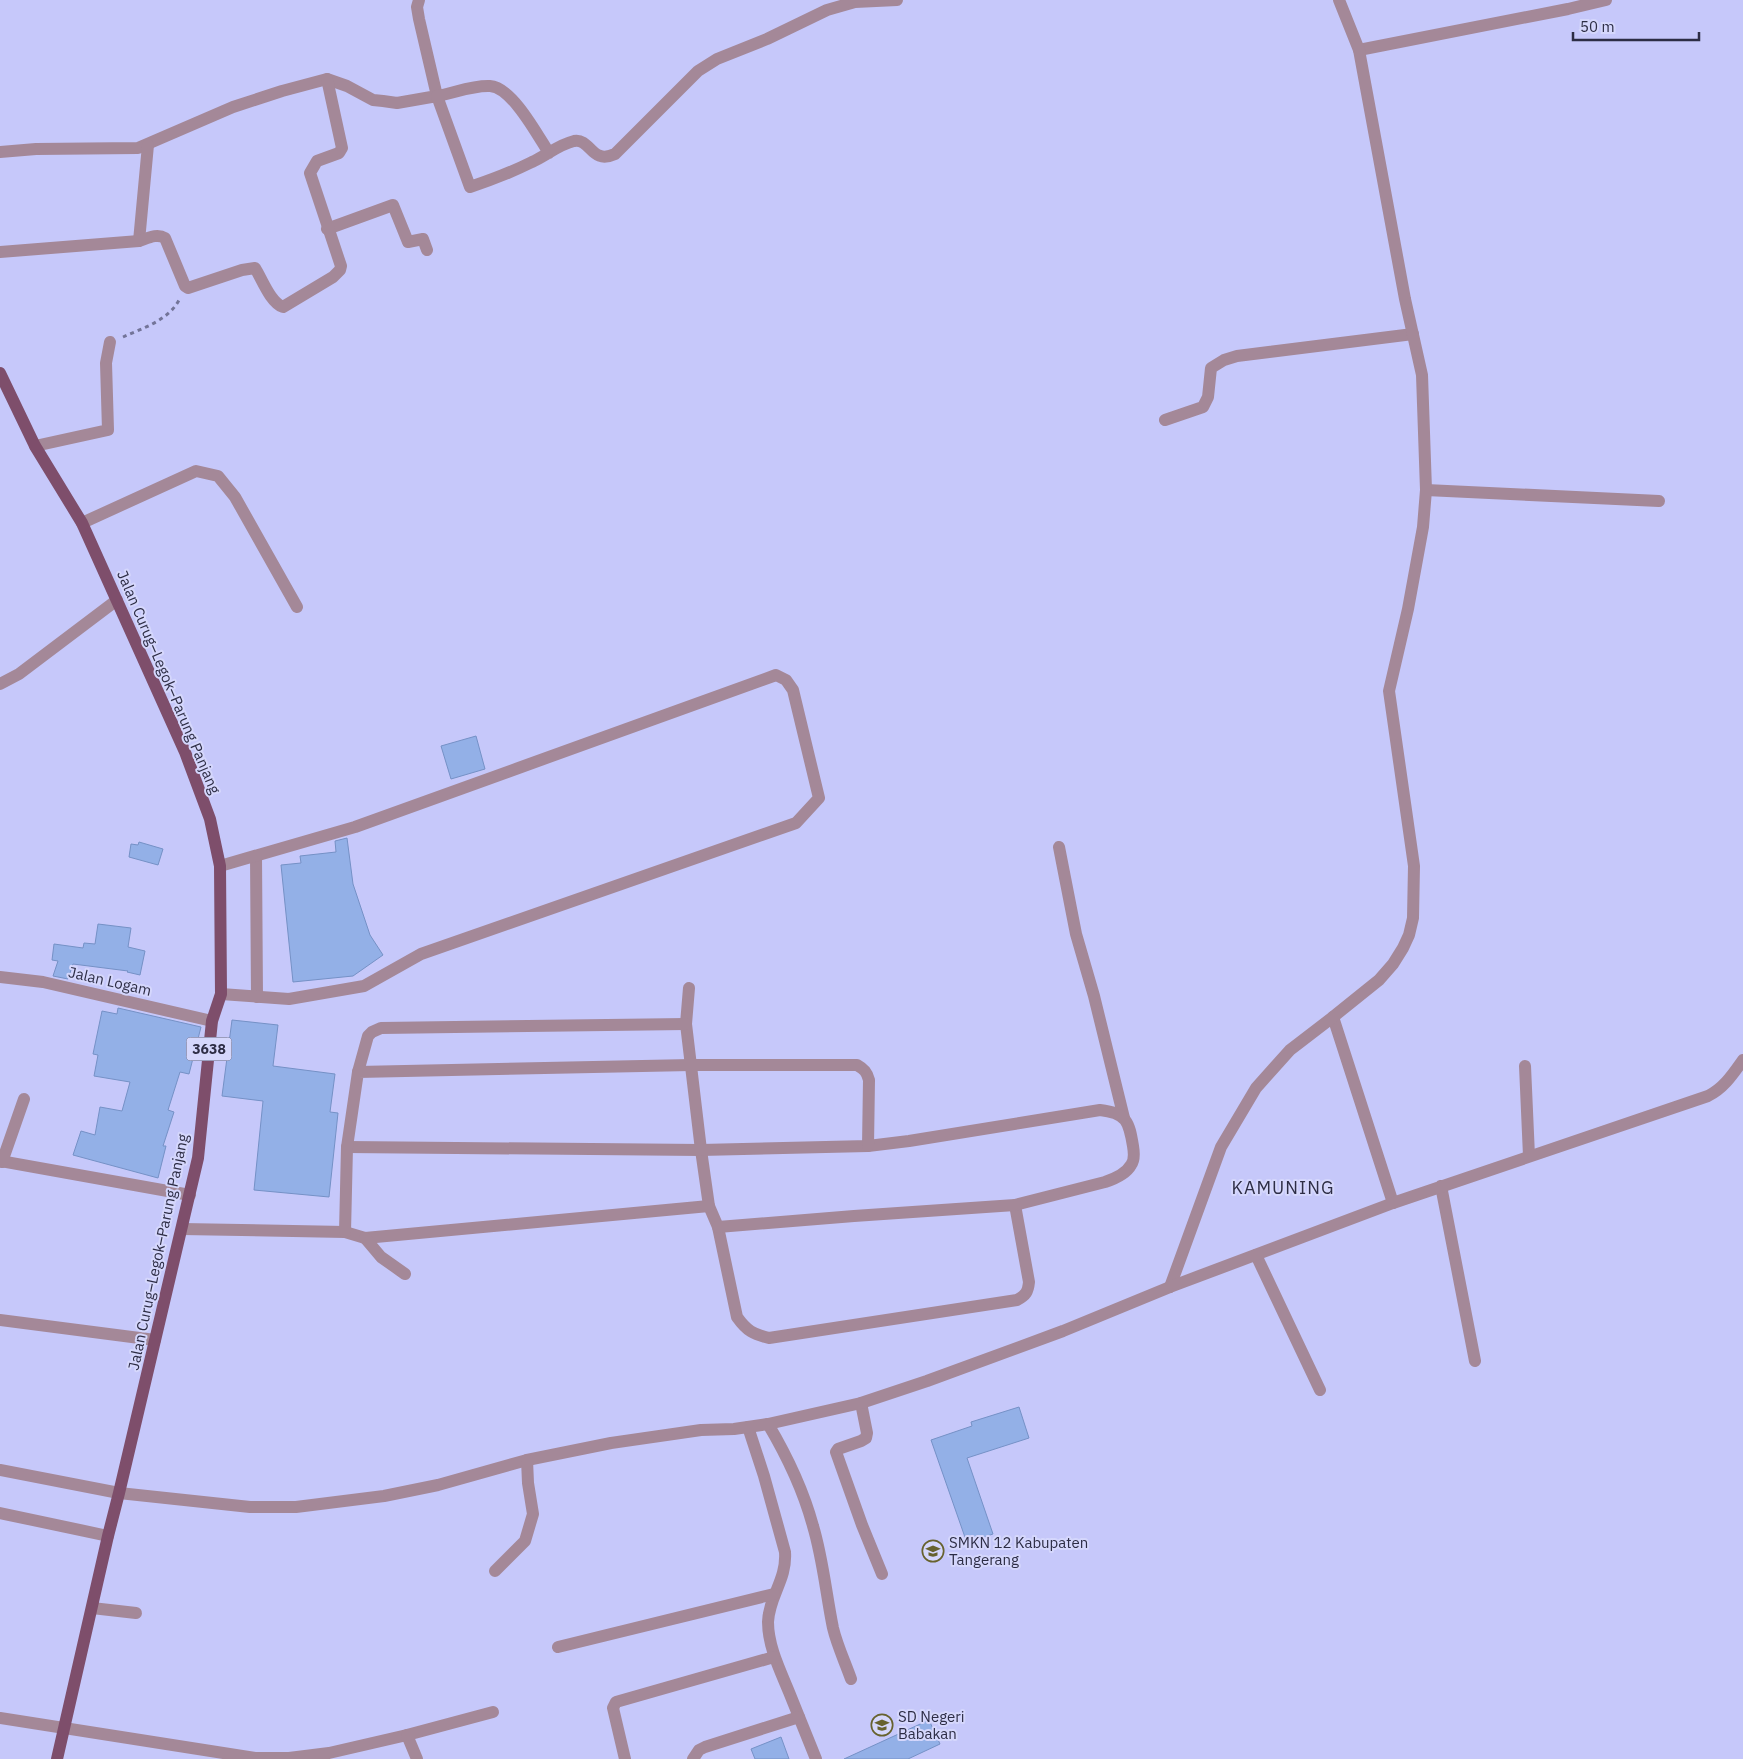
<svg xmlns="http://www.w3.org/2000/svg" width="1743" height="1759" viewBox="0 0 1743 1759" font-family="'IBM Plex Sans',sans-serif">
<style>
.building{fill:#93b0e7;stroke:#7591c6}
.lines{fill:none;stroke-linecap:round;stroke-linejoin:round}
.path{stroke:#737498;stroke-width:3;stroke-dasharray:4 4;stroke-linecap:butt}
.minor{stroke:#a48898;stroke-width:12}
.major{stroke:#7e4e6b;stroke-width:12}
.labels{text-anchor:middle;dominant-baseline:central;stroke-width:4;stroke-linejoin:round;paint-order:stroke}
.shield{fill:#d5d7fc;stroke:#5f607c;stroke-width:1}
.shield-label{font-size:14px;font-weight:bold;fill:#2d2d45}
.street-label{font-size:15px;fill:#2d2d45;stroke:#d5d7fc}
.poi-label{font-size:15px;fill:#2d2d45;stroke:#d5d7fc;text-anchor:start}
.quarter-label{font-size:18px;letter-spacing:1px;fill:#2d2d45;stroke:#d5d7fc}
</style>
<rect width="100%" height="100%" fill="#c6c8fa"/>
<g class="building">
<polygon points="476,736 485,769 451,779 441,746"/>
<polygon points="347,838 353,884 370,935 383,955 353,976 293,982 281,865 301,863 300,856 336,852 335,841"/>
<polygon points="139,842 163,849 158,865 129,857 131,844 138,845"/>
<polygon points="98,924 131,928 128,947 145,951 140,975 127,972 128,971 73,964 68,979 53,976 58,961 52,960 54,944 83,948 84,943 95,944"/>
<polygon points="118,1008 201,1027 189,1074 180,1072 168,1110 174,1112 163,1146 166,1146 158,1178 73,1155 81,1131 95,1135 100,1107 122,1111 130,1082 94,1076 98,1055 93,1054 102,1011 117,1014"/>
<polygon points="232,1020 278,1025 273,1066 335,1074 330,1112 338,1113 329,1197 254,1190 263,1101 222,1096"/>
<polygon points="1019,1407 1029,1438 967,1458 993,1534 967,1543 931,1440 972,1426 971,1422"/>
<polygon points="929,1720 940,1744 908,1759 844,1759"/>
<polygon points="781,1737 789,1759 755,1759 751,1749"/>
</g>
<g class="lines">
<path class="path" d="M123,337c20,-9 47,-17 57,-39"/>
<g class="minor">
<polyline points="1359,50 1568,9 1606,0"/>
<polyline points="0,152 36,149 138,148 233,107 282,91 327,79 347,86 373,100 383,101 397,103 437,96 419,19 417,7 419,0"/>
<path d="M549,153c-11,-17 -37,-66 -59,-67 -17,-1 -36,7 -53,10l33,91c21,-7 42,-15 62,-25 13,-6 28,-18 42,-21 17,-3 17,24 41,13l83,-83 19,-12 50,-20 60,-29 28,-8 42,-2"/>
<polyline points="327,229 393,205 408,242 423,239 427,250"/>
<polyline points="139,241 148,145"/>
<path d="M0,252l139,-11c9,-3 18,-8 26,-3l20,48 3,2 54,-18 13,-2c7,11 15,34 28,39l50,-30 7,-7 1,-4 -31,-93 7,-12 22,-8 3,-5 -15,-69"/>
<polyline points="1165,420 1203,407 1208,397 1211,368 1224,360 1237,356 1413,334"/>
<polyline points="35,446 108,430 106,363 110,342"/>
<polyline points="1426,490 1659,501"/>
<polyline points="82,523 196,471 218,476 235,497 297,607"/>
<polyline points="0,684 19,674 117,600"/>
<polyline points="1059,847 1076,934 1094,996 1124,1118"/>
<polyline points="256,856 257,997"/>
<polyline points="220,866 355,827 776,675 786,680 793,690 819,798 796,823 421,954 364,986 289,999 221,994"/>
<polyline points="0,977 43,982 212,1021"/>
<path d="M689,988l-3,36 15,126 8,56 9,21 19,90c10,14 16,17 32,21l248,-38c9,-5 11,-8 12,-18l-14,-77"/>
<polyline points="1333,1017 1393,1203"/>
<polyline points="1525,1066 1529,1156"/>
<polyline points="358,1072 368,1036 372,1032 381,1028 686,1024"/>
<path d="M347,1147l354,3 167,-4 41,-5 191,-31c27,3 29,12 33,36 1,6 2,14 -2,19 -5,9 -17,14 -26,17l-90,23 -161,11 -136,11"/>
<polyline points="0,1161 190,1195"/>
<polyline points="2,1162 24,1099"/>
<polyline points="1441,1186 1475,1361"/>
<polyline points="182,1229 345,1232 365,1238 709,1206"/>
<path d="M345,1232l2,-85 11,-75 333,-7h166c7,4 10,7 12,15l-1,66"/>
<polyline points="365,1238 381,1257 405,1274"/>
<polyline points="1256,1255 1320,1390"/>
<polyline points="1170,1287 1221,1147 1256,1088 1290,1050 1333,1017 1379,980 1393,964 1403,948 1409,935 1413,918 1414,866 1389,691 1408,609 1423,527 1426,490 1422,375 1405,299 1359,50 1339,0"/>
<polyline points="0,1320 155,1340"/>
<polyline points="861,1403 867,1433 866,1438 861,1441 838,1449 836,1452 862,1525 882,1574"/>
<path d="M768,1424c19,32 35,65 45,102 10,33 13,68 20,102 4,17 12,34 18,51"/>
<path d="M748,1427l16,49 21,76c2,28 -16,44 -17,70 0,24 12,48 21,70 9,22 18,45 27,67"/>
<path d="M0,1470l119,23 131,14h46l88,-11 54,-11 89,-25 84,-17 90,-13 33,-1 34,-5 93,-21 66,-22 136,-50 107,-44 223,-84 315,-107c16,-8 25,-22 35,-36"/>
<polyline points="0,1513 108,1536"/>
<polyline points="495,1571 525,1541 533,1514 528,1483 527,1460"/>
<polyline points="92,1608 136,1613"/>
<polyline points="558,1647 774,1594"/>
<polyline points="0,1718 255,1758 289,1758 329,1753 407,1735 417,1759"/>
<polyline points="407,1735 493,1712"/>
<polyline points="625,1759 613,1708 616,1702 774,1657"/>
<polyline points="693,1759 699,1750 705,1747 799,1717"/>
</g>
<polyline class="major" points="0,373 35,446 82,523 185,752 210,819 220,866 221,994 212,1021 198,1158 119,1493 108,1536 57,1759"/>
</g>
<defs>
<g id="school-ring" transform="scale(1.125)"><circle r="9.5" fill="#d5d7fc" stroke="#67622e" stroke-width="1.5"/><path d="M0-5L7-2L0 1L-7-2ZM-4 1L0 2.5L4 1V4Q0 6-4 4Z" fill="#67622e"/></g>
</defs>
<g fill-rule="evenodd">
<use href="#school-ring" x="933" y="1551"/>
<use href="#school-ring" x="882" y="1725"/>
</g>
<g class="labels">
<rect class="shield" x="186.5" y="1037.5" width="45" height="23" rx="4"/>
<g class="shield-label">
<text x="209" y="1049">3638</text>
</g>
<g class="street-label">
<text transform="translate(169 682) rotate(67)">Jalan Curug–Legok–Parung Panjang</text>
<text transform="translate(110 981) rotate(13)">Jalan Logam</text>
<text transform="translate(158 1252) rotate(-78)">Jalan Curug–Legok–Parung Panjang</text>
</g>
<g class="poi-label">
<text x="949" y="1542">SMKN 12 Kabupaten<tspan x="949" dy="17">Tangerang</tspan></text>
<text x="898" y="1716">SD Negeri<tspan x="898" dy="17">Babakan</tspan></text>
</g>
<g class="quarter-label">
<text x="1283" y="1187">KAMUNING</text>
</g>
</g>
<path d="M1573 32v8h126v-8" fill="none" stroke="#2d2d45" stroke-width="2.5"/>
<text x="1580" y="32" font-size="15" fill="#2d2d45" stroke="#d5d7fc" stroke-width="4" paint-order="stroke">50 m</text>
</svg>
